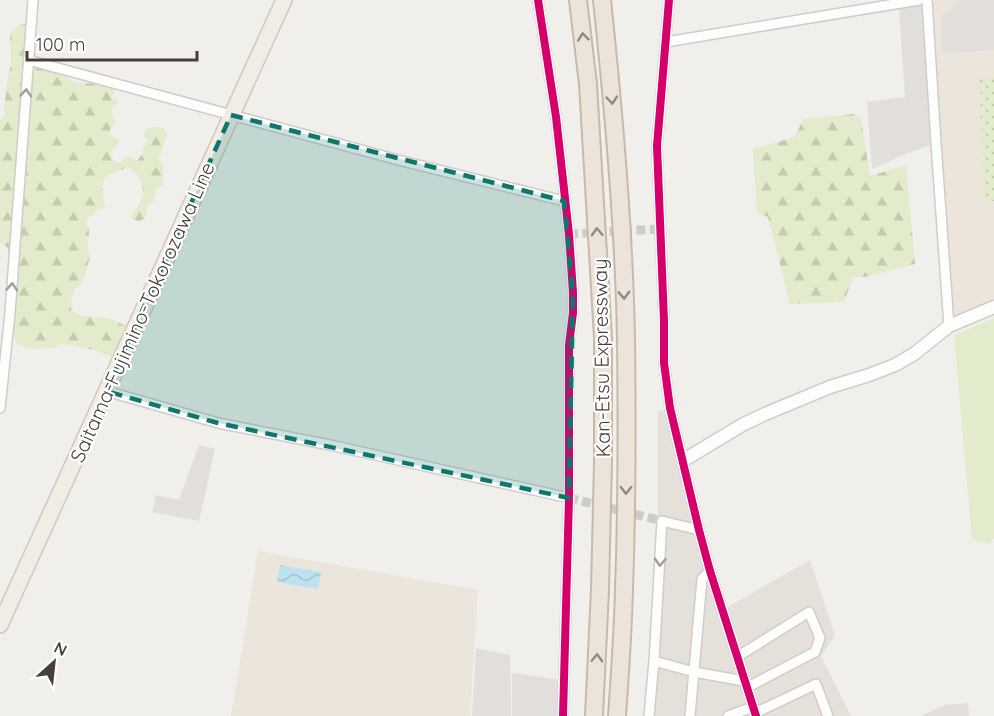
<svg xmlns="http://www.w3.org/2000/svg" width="994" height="716" viewBox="0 0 994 716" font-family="Quicksand,sans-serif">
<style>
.residential{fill:#e5e0d9}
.education{fill:#ece5db}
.forest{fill:url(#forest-firs)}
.park{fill:url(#park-dots)}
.pitch{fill:#e2ebcc}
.parking{fill:#e1dedc}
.water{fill:url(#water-waves)}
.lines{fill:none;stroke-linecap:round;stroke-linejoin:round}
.minor-tunnel{stroke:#cfccc8;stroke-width:9;stroke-dasharray:9 4.5;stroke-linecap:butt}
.minor-casing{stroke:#cfcdc9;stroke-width:12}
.tertiary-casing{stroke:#cfcdc9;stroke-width:15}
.primary-casing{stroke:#d3c8b9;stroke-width:18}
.motorway-casing{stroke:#c9b9a8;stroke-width:20}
.minor{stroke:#fdfdfc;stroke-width:9}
.tertiary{stroke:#fdfdfc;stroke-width:12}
.primary{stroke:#f1ece4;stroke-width:15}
.motorway{stroke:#ece4da;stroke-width:16}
.cycleway-casing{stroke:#fff;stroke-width:11}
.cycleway{stroke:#d6006c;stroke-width:8}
.oneway{stroke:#928980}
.oneway2{stroke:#a29e9a}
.marked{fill:#0f766e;fill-opacity:0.2;stroke:#0f766e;stroke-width:4.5;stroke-dasharray:12 8;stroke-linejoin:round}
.labels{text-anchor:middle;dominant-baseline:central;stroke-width:4.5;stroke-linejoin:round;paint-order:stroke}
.street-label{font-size:20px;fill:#483f37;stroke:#fff}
</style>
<defs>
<pattern id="forest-firs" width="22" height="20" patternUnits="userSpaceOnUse" patternTransform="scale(1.5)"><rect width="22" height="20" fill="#e2ebcc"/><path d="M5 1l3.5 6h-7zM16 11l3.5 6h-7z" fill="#c3cbb0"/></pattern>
<pattern id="park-dots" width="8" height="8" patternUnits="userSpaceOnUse" patternTransform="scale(1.5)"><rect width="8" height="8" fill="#e2ebcc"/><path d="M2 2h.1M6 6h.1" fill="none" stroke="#c3cbb0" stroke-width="1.8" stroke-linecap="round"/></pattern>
<pattern id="water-waves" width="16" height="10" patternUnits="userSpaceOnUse" patternTransform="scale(1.5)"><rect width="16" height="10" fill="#bce1ef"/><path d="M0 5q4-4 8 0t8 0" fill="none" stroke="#a3c2ce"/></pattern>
</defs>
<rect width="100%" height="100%" fill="#f1efec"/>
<g class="residential">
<polygon points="666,410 693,521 690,525 658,516 658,411"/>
<polygon points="669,525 692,531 696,537 751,716 652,716 665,528"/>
<polygon points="810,560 835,636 821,656 851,716 761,716 726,608"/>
</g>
<g class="education">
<polygon points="936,0 994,0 994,299 953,317 931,7 934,1"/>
<polygon points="258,551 478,590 470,716 231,716"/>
</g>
<g class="forest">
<path d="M26,24l10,7 -1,20 5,16 21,5 8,7 10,4 21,1 15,4 -3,11h5l1,3c-2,3 -6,6 -6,9 0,1 3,10 3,13l-5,5 -1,4 10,8 -8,12 2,7 7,3 6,-6h5l6,4 7,-9 -2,-3 6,-9 -4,-4 2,-7 8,-2 9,1 4,4 -8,28 4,4v21l-7,4 -2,11 -7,6 -1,11 -7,5 -8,-4c2,-6 7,-11 10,-17 6,-13 -2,-28 -14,-34 -6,4 -13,4 -19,8 -9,5 -4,24 -3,33l-7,1 -2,3 -10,7 3,11 -1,17 2,10 -5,18 -4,8 -7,7 -2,8 -1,11c9,10 23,7 35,9 7,1 13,5 20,8v13l-12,20c-18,-10 -36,-14 -56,-15l-3,4 -22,1 -16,-5c-7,-17 0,-30 -2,-48 -1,-16 -6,-31 -7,-48l-8,-6v-122l5,-5 -1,-5 3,-29 4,-16 -1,-33 10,-7z"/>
<polygon points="854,114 861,118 870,176 906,165 915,264 865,277 853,277 844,302 790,304 768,217 757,213 753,149 795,137 803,119"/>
</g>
<polygon class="park" points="980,77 994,77 994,201 983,201"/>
<polygon class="pitch" points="994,318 994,538 989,544 972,539 954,335"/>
<g class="parking">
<polygon points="960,0 994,0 994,50 942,53 941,15 954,7 954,3"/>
<polygon points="919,5 922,6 930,145 909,153 908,149 908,153 872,169 867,102 905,97 899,7"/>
<polygon points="199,445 215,449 199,521 152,512 156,495 179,500"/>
<polygon points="476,648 510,655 511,716 472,716"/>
<polygon points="512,673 561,680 559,716 512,716"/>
<polygon points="968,703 969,716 921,716 945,705"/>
</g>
<polygon class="water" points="280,565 321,572 318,589 277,582"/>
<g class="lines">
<g class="minor-tunnel">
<polyline points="569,234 660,229"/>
<polyline points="569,498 662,521"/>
</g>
<g class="minor-casing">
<g id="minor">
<polyline points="538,0 556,117 569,234 573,292 573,313 569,345 569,498 563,716"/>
<polyline points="669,0 657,146 664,321 664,363 670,408 699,530 710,571 756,716"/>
<polyline points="927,0 936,143 949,326"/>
<polyline points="666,42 919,0"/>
<polyline points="28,60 402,161 564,201"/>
<polyline points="106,391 218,423 330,445 569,498"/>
<polyline points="0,408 10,313 33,0"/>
<polyline points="737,657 809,612 820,638 815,652 746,688"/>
<polyline points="654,661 694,672 744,681"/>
<polyline points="755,713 816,684 828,716"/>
<polyline points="649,716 654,661 662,521 699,530"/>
<polyline points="690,716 702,579 710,571"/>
<polyline points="728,716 753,707"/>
</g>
</g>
<g class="tertiary-casing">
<polyline id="tertiary" points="684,460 742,425 765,414 830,387 869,375 895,365 914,354 949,326 994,307"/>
</g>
<g class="primary-casing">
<polyline id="primary" points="0,625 284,0"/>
</g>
<g class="motorway-casing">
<g id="motorway">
<polyline points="578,0 588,84 603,338 603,462 600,590 594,716"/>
<path d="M602,0c12,113 22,226 24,339 1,84 1,167 -2,250 -1,42 -4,85 -7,127"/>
</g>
</g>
<use href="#minor" class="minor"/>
<use href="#tertiary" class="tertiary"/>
<use href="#primary" class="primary"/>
<use href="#motorway" class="motorway"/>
<g class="cycleway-casing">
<g id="cycleway">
<polyline points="538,0 556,117 569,234 573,292 573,313 569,345 569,498 563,716"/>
<polyline points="669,0 657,146 664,321 664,363 670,408 699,530 710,571 756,716"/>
</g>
</g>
<use href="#cycleway" class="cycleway"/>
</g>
<defs><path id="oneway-chevron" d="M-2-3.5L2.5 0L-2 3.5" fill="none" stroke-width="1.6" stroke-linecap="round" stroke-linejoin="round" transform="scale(1.5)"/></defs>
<g class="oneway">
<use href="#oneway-chevron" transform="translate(583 37) rotate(-96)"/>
<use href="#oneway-chevron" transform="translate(612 100) rotate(85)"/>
<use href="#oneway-chevron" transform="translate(597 232) rotate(-93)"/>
<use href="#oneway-chevron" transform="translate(624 295) rotate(88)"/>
<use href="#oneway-chevron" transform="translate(626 490) rotate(91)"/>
<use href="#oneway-chevron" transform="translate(597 658) rotate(-88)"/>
</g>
<g class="oneway2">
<use href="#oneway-chevron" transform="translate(26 93) rotate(-86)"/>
<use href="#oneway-chevron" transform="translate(12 287) rotate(-86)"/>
<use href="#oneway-chevron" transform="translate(660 562) rotate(93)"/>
</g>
<path class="marked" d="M231,115l333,86 9,91 -4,206 -351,-75 -112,-32z"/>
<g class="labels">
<g class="street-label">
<text transform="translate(142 312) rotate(-66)">Saitama-Fujimino-Tokorozawa Line</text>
<text transform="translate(601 358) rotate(-91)">Kan-Etsu Expressway</text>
</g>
</g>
<g transform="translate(54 662) rotate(27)" stroke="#ffffff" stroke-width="4.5" paint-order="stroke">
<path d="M0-4.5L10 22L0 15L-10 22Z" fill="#483f37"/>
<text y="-9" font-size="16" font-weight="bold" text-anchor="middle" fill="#483f37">N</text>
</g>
<path d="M27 51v9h170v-9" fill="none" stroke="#483f37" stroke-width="3"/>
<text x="36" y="51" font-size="18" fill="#483f37" stroke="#ffffff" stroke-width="4.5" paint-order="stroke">100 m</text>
</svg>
